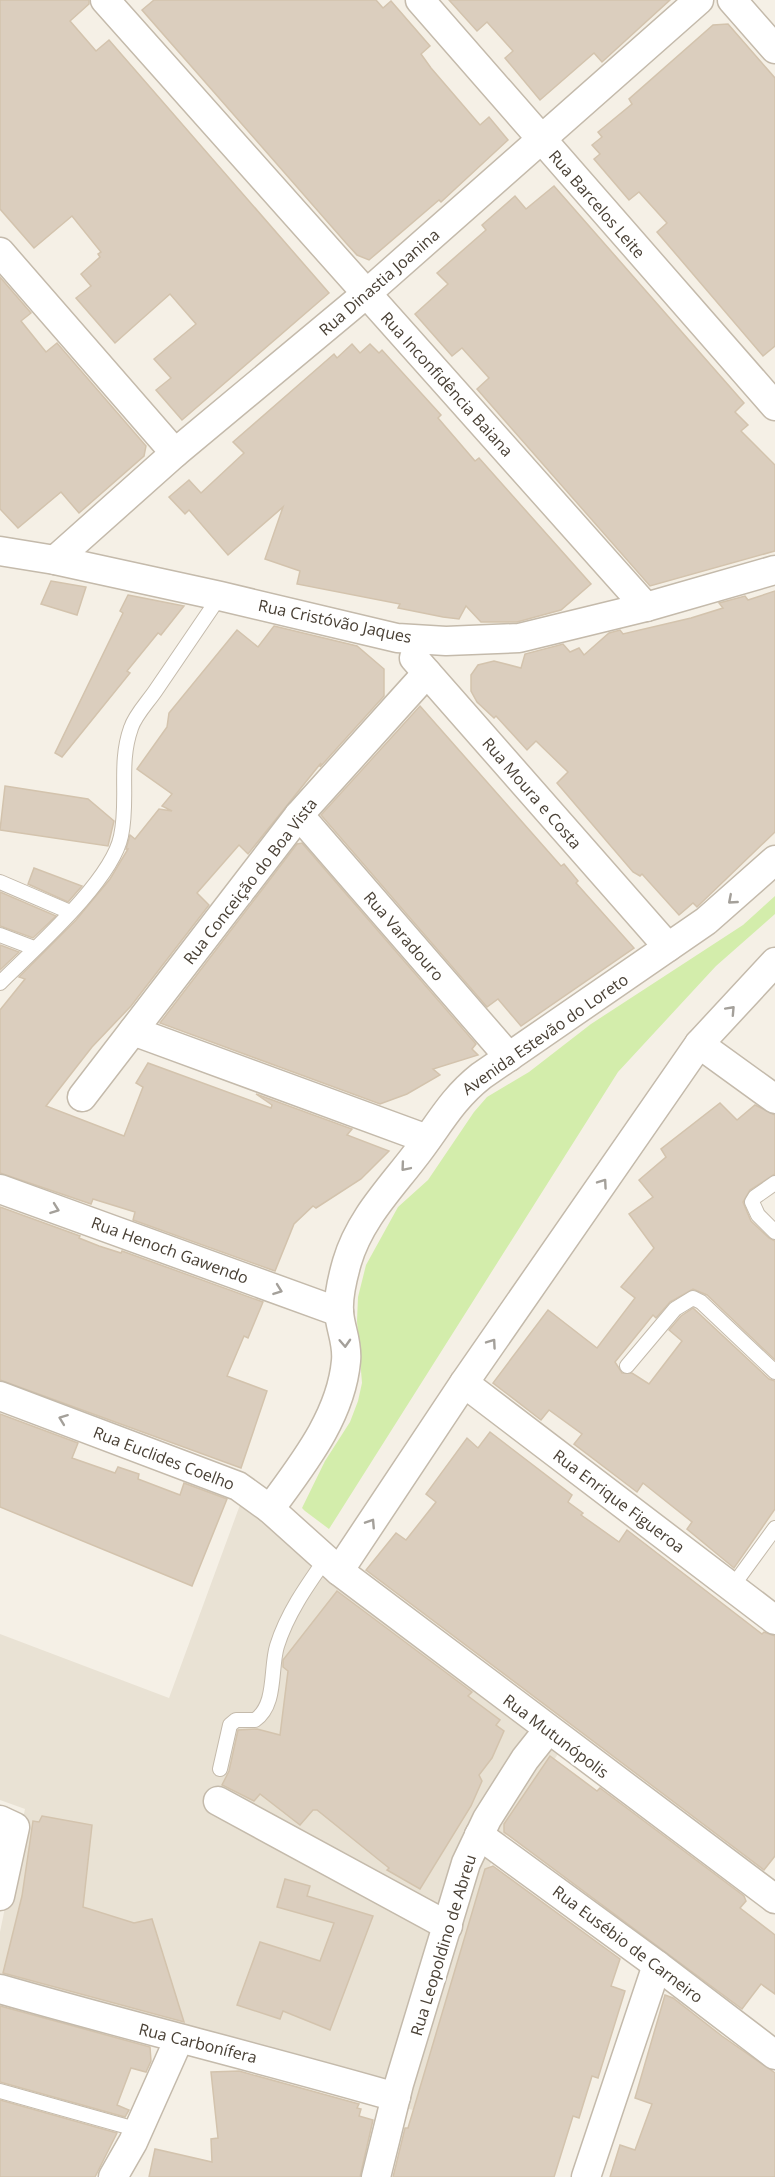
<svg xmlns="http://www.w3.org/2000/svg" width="775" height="2177" viewBox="0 0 775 2177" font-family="'Open Sans',sans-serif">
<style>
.residential{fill:#e9e2d4}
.green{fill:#d3edab}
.building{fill:#dbcebe;stroke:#d3c3ad;stroke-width:1.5}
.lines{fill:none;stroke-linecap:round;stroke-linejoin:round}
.service-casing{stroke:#c4baab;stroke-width:16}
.minor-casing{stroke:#c4baab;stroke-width:31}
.service{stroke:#fff;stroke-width:14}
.minor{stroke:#fff;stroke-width:28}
.oneway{stroke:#a4a09a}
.labels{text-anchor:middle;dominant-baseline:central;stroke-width:6;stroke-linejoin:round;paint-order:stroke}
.street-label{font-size:16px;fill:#494035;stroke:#fff}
</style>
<rect width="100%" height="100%" fill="#f5f0e6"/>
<polygon class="residential" points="244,1494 565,1743 494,1853 413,2110 168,2045 0,1995 0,1932 25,1809 0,1800 0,1634 169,1698"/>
<polygon class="green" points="775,896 775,914 716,966 618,1072 329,1529 305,1511 302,1508 325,1461 350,1422 358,1401 362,1383 357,1321 358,1297 366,1265 398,1207 428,1180 474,1112 487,1097 529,1072 591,1024 743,925"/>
<g class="building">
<polygon points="0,0 89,0 89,4 70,21 96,51 109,40 329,293 182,420 156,390 171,378 154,359 196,324 170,294 115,343 76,298 91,286 81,274 100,257 98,254 101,252 72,216 34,248 0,209"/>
<polygon points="154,0 376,0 383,8 391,1 430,46 421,54 431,68 480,125 489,117 508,140 441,202 439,200 369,260 357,255 346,243 142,10"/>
<polygon points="449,0 670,0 602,62 594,53 540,100 505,58 513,51 487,22 477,31"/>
<polygon points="728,24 775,78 775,346 763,356 657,232 667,223 639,192 629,200 594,159 600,154 592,145 602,137 598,132 632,104 629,99 713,25"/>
<polygon points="554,186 744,403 735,412 748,425 741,431 775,465 775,551 650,586 477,389 489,378 462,348 452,356 415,314 448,284 437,273 486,230 482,225 515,196 526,209"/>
<polygon points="0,277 31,313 21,321 46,352 57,343 146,446 144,456 79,513 61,492 18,528 0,509"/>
<polygon points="352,344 360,353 370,344 379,353 382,350 441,415 438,418 475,461 479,458 591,584 561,610 517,622 481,622 466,606 459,619 443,617 398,608 400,604 297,584 300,571 265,559 283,507 228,555 189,510 185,514 169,497 189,480 201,493 244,453 233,442 334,354 337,358"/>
<polygon points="51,581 86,587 77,615 41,604"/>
<polygon points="775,591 775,832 697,907 693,903 679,915 642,874 640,876 633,872 557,783 568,772 536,741 527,750 496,716 494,718 477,702 471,691 471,675 478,665 494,661 521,668 525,654 563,644 570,652 579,648 584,655 609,633 620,630 623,634 691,618 723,608 719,603 745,596 748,600"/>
<polygon points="128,595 184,606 161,635 158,633 127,671 130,673 62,757 55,753 123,613 120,611"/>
<polygon points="274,626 357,646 384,669 384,696 320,767 321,763 248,854 239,845 197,893 209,905 131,1006 92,1047 46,1106 124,1136 143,1087 136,1083 148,1063 271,1108 272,1105 256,1094 352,1129 347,1135 389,1151 361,1179 316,1208 313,1206 294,1224 275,1271 133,1220 135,1212 93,1199 91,1204 0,1173 0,1010 25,979 19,977 76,920 110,879 128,849 126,849 130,835 135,839 159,809 172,811 162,806 172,794 137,769 167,727 169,713 237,630 258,647"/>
<polygon points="420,706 561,866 564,864 578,881 576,883 634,948 521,1026 498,999 487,1007 321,815"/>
<polygon points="5,786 88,799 114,821 108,846 0,830"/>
<polygon points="302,843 476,1044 472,1049 478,1055 433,1069 440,1075 407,1094 380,1104 160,1023 297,844"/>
<polygon points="34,868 82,886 68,902 28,884"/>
<polygon points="0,892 56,916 33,938 0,926"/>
<polygon points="0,945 19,952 0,970"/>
<polygon points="720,1103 737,1120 755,1105 775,1115 775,1174 750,1190 743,1202 751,1221 769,1238 775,1241 775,1360 707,1295 693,1289 670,1302 656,1318 653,1315 615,1362 622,1373 632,1373 649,1384 682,1341 669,1330 681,1316 693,1308 769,1379 775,1381 775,1509 734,1568 687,1529 692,1522 643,1483 637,1492 574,1444 582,1434 549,1410 541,1420 493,1383 548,1310 597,1348 635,1298 621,1287 654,1248 629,1214 653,1197 639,1180 666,1157 661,1149"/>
<polygon points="0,1207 80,1236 79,1238 99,1246 121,1253 122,1251 263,1302 248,1338 244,1336 227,1376 267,1391 241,1468 0,1380"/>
<polygon points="0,1414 78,1443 72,1458 115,1473 118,1467 139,1474 138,1479 180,1495 184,1483 227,1499 192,1586 0,1507"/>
<polygon points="490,1432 572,1495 568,1502 583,1513 581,1515 619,1542 627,1530 762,1634 764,1632 775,1636 775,1856 764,1870 366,1570 396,1533 406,1540 436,1502 426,1494 467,1438 478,1448"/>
<polygon points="337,1591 472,1692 468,1696 500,1720 496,1725 504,1731 492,1758 479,1775 482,1781 471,1806 420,1889 387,1870 389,1868 317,1810 313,1810 300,1825 260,1794 254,1801 222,1785 229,1771 238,1730 257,1729 280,1735 288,1671 283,1667 283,1660"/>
<polygon points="550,1756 597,1791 600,1788 744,1896 746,1901 740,1908 775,1935 775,1994 761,1984 742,2009 504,1832 504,1824"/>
<polygon points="42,1816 92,1825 83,1907 134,1923 152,1919 184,2022 3,1973 22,1896 33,1821 39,1822"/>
<polygon points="493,1866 620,1959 611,1986 625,1991 598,2078 592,2076 579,2118 573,2116 554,2177 393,2177 405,2128 408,2128 485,1869"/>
<polygon points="285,1879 310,1886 307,1896 373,1916 330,2030 283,2011 280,2019 237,2005 260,1942 320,1961 334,1923 277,1907"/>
<polygon points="665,1995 673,1998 722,2036 775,2073 775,2177 610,2177 620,2145 635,2150 652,2104 635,2098"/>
<polygon points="0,2006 150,2047 151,2061 146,2072 131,2068 117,2105 129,2110 125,2117 0,2082"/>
<polygon points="239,2071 359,2104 357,2108 361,2109 359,2116 373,2120 360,2177 149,2177 155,2149 212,2162 211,2139 218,2138 211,2072"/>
<polygon points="0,2100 117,2133 95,2177 0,2177"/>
</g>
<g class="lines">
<g class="service-casing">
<g id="service">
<polyline points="0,882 70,912"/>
<polyline points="0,935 34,948"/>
<path d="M0,983c33,-33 112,-102 121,-147 8,-36 -3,-72 10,-108 4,-13 17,-26 25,-38 21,-31 43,-63 64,-94"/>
<polyline points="775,1183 755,1197 752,1202 758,1215 775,1232"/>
<polyline points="627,1366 675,1309 693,1298 701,1302 775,1372"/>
<polyline points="732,1587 775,1528"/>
<path d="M220,1769l10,-44 6,-5h19c22,-15 15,-51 22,-74 10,-32 29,-59 48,-86"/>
<polyline points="0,2091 139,2130"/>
</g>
</g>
<g class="minor-casing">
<g id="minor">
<polyline points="105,0 646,607"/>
<polyline points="420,0 775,406"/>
<polyline points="732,0 775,49"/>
<polyline points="0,252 175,453"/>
<polyline points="0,551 55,560 220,596 397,638 446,641 519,638 646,607 775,570"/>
<polyline points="55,560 175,453 366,294 699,0"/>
<polyline points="414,658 668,947"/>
<polyline points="299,815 509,1057"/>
<polyline points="133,1031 427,1139"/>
<polyline points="699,1044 775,1099"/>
<polyline points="82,1097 299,815 427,673"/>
<polyline points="0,1189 339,1312"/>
<polyline points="464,1383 775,1620"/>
<polyline points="0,1396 238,1486 270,1509 339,1571 775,1899"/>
<path d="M270,1509c32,-44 71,-92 76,-148 2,-18 -6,-33 -7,-49 -1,-14 4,-36 8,-50 13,-44 44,-74 71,-110 22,-29 34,-53 63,-76l225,-155 69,-61"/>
<polyline points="339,1571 464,1383 699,1044 775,962"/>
<polyline points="218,1801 448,1926"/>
<polyline points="0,1820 15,1827 0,1896"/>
<polyline points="479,1835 657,1965 775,2055"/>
<path d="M0,1989c132,38 264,70 396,108"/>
<polyline points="113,2177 133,2142 179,2039"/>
<polyline points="376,2177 399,2084 466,1863 487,1819 525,1759 548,1730"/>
<polyline points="586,2177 657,1965"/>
</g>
</g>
<use href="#service" class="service"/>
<use href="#minor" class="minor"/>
</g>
<defs><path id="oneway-chevron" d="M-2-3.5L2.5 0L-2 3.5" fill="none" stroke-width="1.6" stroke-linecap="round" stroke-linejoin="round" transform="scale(1.5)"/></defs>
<g class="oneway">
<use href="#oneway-chevron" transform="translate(732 900) rotate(139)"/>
<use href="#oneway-chevron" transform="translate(731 1010) rotate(-47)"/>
<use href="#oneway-chevron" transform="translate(405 1167) rotate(130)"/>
<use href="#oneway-chevron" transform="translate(603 1183) rotate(-55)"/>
<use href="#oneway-chevron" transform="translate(55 1209) rotate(20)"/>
<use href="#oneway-chevron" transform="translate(278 1290) rotate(20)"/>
<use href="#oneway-chevron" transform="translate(345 1343) rotate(87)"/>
<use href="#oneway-chevron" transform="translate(492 1343) rotate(-55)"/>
<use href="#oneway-chevron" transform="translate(63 1419) rotate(-159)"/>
<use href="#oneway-chevron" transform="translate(371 1523) rotate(-57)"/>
</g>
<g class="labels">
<g class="street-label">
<text transform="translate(597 204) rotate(49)">Rua Barcelos Leite</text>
<text transform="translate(379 282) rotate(-41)">Rua Dinastia Joanina</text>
<text transform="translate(447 384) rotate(48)">Rua Inconfidência Baiana</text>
<text transform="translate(335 621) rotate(12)">Rua Cristóvão Jaques</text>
<text transform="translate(532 793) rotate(49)">Rua Moura e Costa</text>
<text transform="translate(250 881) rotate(-52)">Rua Conceição do Boa Vista</text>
<text transform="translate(404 936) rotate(49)">Rua Varadouro</text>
<text transform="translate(545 1034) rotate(-35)">Avenida Estevão do Loreto</text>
<text transform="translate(170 1250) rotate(20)">Rua Henoch Gawendo</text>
<text transform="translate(164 1458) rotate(21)">Rua Euclides Coelho</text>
<text transform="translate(619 1501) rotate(37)">Rua Enrique Figueroa</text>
<text transform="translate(556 1736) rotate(37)">Rua Mutunópolis</text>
<text transform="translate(628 1944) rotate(37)">Rua Eusébio de Carneiro</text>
<text transform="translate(443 1945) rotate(-73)">Rua Leopoldino de Abreu</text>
<text transform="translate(198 2043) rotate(14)">Rua Carbonífera</text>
</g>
</g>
</svg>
